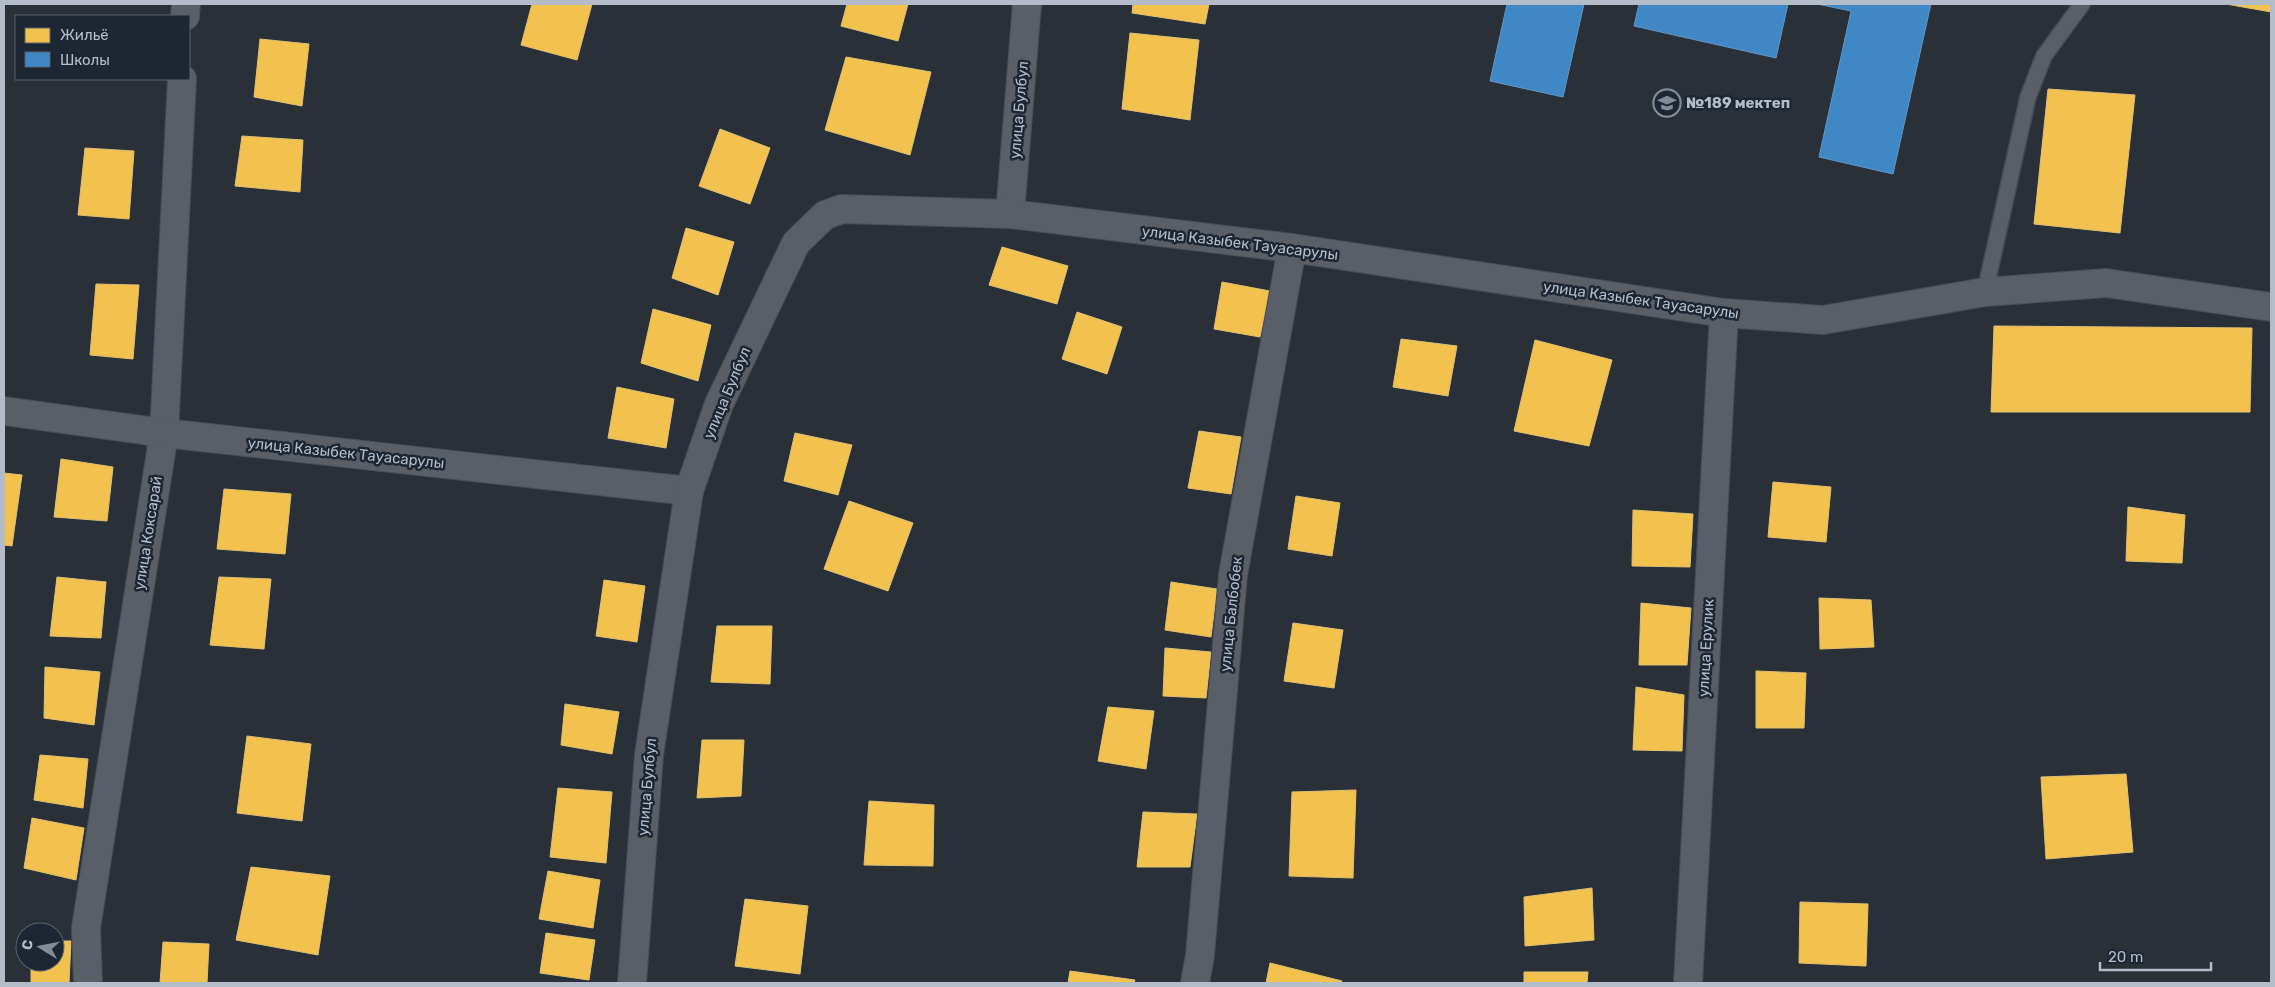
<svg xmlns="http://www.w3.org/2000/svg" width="2275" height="987" viewBox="0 0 2275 987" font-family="Rubik,sans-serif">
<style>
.homes{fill:#f2c14e;stroke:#dfc073}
.schools{fill:#3f88c5;stroke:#6298c6}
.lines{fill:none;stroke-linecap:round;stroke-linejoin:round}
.service-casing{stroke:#484c53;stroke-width:18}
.minor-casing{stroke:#484c53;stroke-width:30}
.tertiary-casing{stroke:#484c53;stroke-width:30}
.service{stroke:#5a5e66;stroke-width:15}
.minor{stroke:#5a5e66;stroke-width:28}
.tertiary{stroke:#5a5e66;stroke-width:28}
.labels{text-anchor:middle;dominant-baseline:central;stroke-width:5;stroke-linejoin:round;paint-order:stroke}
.poi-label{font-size:15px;font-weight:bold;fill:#b4bcc9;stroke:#1d2633;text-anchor:start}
.street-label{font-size:15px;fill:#b4bcc9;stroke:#1d2633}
</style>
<rect width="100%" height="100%" fill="#2a3038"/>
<g class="homes">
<polygon points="532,4 592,4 577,60 521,45"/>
<polygon points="847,4 908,4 898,41 841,26"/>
<polygon points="1133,4 1209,4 1205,24 1132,13"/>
<polygon points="2226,4 2271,4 2271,12"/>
<polygon points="1130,33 1199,40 1190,120 1122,109"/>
<polygon points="260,39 309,44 302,106 254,97"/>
<polygon points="846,57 931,72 910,155 825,130"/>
<polygon points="2048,89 2135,95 2120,233 2034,224"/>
<polygon points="720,129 770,148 750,204 699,186"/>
<polygon points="242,136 303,140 300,192 235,186"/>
<polygon points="85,148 134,151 129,219 78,215"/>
<polygon points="686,228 734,242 718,295 672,278"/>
<polygon points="1002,247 1068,266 1057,304 989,285"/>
<polygon points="1222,282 1270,291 1260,337 1214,329"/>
<polygon points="96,284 139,285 133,359 90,355"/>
<polygon points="653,309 711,325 698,381 641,363"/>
<polygon points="1077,312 1122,327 1107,374 1062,359"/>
<polygon points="1994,326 2252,328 2250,412 1991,412"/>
<polygon points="1401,339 1457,346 1448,396 1393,387"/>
<polygon points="1535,340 1612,360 1589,446 1514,431"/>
<polygon points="617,387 674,399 666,448 608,438"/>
<polygon points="1199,431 1241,437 1231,494 1188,488"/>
<polygon points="795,433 852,445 838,495 784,481"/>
<polygon points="61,459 113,467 107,521 54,517"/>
<polygon points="4,473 22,475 12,546 4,545"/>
<polygon points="1773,482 1831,487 1826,542 1768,537"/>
<polygon points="224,489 291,494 285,554 217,549"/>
<polygon points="1296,496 1340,503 1332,556 1288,549"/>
<polygon points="849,501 913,523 888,591 824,569"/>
<polygon points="2128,507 2185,515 2182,563 2126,561"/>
<polygon points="1633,510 1693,514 1690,567 1632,566"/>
<polygon points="57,577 106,582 101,638 50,636"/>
<polygon points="219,577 271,579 264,649 210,645"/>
<polygon points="604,580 645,586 637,642 596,636"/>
<polygon points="1171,582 1217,589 1211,637 1165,630"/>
<polygon points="1819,598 1871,600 1874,647 1820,649"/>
<polygon points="1641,603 1691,608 1687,665 1639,665"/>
<polygon points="1293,623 1343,630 1334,688 1284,681"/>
<polygon points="717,626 772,626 770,684 711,682"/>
<polygon points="1165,648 1211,652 1206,698 1163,696"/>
<polygon points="45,667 100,672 94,725 44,718"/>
<polygon points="1756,671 1806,673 1804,728 1756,728"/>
<polygon points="1636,687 1684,695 1682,751 1633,750"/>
<polygon points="565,704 619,712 612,754 561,745"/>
<polygon points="1108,707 1154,711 1146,769 1098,761"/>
<polygon points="247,736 311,744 302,821 237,813"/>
<polygon points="702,740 744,740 741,796 697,798"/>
<polygon points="40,755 88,759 83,808 34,800"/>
<polygon points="2126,774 2133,852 2046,859 2041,777"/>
<polygon points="558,788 612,792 606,863 550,857"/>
<polygon points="1356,790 1353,878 1289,876 1292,792"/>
<polygon points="869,801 934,805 933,866 864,865"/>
<polygon points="1143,812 1197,814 1190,867 1137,867"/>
<polygon points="32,818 84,828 76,880 24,868"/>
<polygon points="251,867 330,876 318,955 236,940"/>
<polygon points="548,871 600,880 593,928 539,919"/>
<polygon points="1592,888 1594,940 1525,946 1524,897"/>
<polygon points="745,899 808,906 800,974 735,966"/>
<polygon points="1800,902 1868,904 1866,966 1799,963"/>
<polygon points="546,933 595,940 589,980 540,973"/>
<polygon points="55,941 71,941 69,983 31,983 31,962 55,962"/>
<polygon points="163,942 209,944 207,983 160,983"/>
<polygon points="1270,963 1342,981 1341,983 1266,983"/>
<polygon points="1070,971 1135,980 1134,983 1068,983"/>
<polygon points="1524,972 1588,972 1587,983 1524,983"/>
</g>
<g class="schools">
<polygon points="1507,4 1584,4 1563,97 1490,81"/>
<polygon points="1639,4 1788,4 1776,58 1634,26"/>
<polygon points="1817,4 1931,4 1893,174 1819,157 1851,11"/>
</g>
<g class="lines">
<g class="service-casing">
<polyline id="service" points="1985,292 2028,97 2044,56 2082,4"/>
</g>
<g class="minor-casing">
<g id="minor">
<polyline points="185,16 186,4"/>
<polyline points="88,983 86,928 164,433 182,79"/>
<polyline points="1195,983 1200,955 1233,575 1292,248"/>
<polyline points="1688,983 1724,313"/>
</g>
</g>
<g class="tertiary-casing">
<g id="tertiary">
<polyline points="1010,214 1027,4"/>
<polyline points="4,411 164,433 689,491"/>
<polyline points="632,983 649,755 689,491 719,404 796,243 825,215 842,209 1010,214 1292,248 1724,313 1823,320 1985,292 2106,283 2271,307"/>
</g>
</g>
<use href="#service" class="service"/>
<use href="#minor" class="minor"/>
<use href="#tertiary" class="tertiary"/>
</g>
<defs>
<g id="school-ring" transform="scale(1.4375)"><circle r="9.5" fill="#1d2633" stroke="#848b96" stroke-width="1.5"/><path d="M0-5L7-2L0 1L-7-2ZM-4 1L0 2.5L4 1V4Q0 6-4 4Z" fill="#848b96"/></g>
</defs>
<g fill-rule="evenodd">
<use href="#school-ring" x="1667" y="103"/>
</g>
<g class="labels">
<g class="poi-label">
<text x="1686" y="103">№189 мектеп</text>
</g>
<g class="street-label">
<text transform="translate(1019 110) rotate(-85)">улица Булбул</text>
<text transform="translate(1240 243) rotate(7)">улица Казыбек Тауасарулы</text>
<text transform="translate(1641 300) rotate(8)">улица Казыбек Тауасарулы</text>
<text transform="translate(727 393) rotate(-67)">улица Булбул</text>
<text transform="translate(346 453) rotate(6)">улица Казыбек Тауасарулы</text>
<text transform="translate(148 533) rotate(-81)">улица Коксарай</text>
<text transform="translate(1231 614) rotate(-84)">улица Балбобек</text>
<text transform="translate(1706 648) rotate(-87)">улица Ерулик</text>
<text transform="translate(647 787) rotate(-85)">улица Булбул</text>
</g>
</g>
<rect width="2275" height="987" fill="none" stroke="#b4bcc9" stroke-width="10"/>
<rect x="15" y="15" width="175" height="65" fill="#1d2633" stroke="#59626f"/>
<rect x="25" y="28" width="25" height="15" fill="#f2c14e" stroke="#59626f"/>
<text x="60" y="40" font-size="15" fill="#b4bcc9">Жильё</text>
<rect x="25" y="52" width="25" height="15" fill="#3f88c5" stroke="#59626f"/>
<text x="60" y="65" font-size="15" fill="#b4bcc9">Школы</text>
<g transform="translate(40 947) rotate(280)"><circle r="24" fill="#1d2633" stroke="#59626f"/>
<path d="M0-4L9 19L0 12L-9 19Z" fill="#848b96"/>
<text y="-8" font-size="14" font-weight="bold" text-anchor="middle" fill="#b4bcc9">С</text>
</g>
<path d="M2100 962v8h111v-8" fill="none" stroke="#b4bcc9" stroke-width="2.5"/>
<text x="2108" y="962" font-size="15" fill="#b4bcc9" stroke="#1d2633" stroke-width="4" paint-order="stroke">20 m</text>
</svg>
